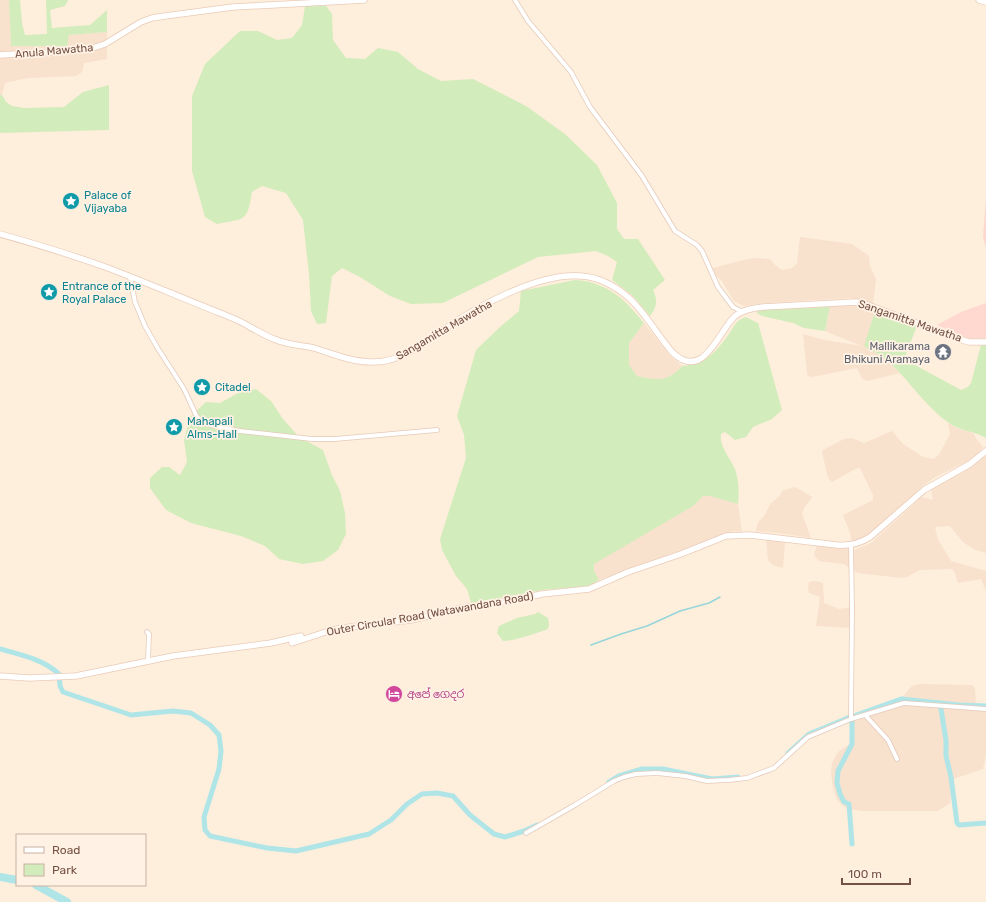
<svg xmlns="http://www.w3.org/2000/svg" width="986" height="902" viewBox="0 0 986 902" font-family="Rubik,'Noto Sans Sinhala',sans-serif">
<style>
.residential{fill:#f8e1cd}
.commercial{fill:#ffd9cf}
.green{fill:#d3ecbb}
.lines{fill:none;stroke-linecap:round;stroke-linejoin:round}
.stream{stroke:#96d6db;stroke-width:1.5}
.canal{stroke:#b0e5e8;stroke-width:5}
.river{stroke:#b0e5e8;stroke-width:8}
.street-casing{stroke:#e4cabb;stroke-width:5.5}
.secondary-casing{stroke:#eacbb8;stroke-width:7}
.street{stroke:#fff;stroke-width:4}
.secondary{stroke:#fff;stroke-width:5.5}
.labels{text-anchor:middle;dominant-baseline:central;stroke-width:3.5;stroke-linejoin:round;paint-order:stroke}
.street-label{font-size:11px;fill:#745144;stroke:#fff2e4}
.culture-label{font-size:11px;fill:#0d838f;stroke:#fff2e4;text-anchor:start}
.worship-label{font-size:11px;fill:#5b616d;stroke:#fff2e4;text-anchor:end}
.hotel-label{font-size:11px;fill:#b23c85;stroke:#fff2e4;text-anchor:start}
</style>
<rect width="100%" height="100%" fill="#feeedc"/>
<g class="residential">
<polygon points="0,0 9,0 11,46 69,35 107,32 107,59 84,63 82,72 76,76 28,78 5,83 2,95 0,95"/>
<polygon points="800,237 852,244 869,256 870,266 876,279 873,304 850,298 766,303 744,306 734,301 722,281 710,269 743,260 756,258 770,259 775,265 782,270 792,268 797,264"/>
<polygon points="850,305 875,311 864,346 882,356 900,373 867,381 862,378 857,368 812,377 808,376 807,373 803,334 824,340 862,346 825,331 830,306"/>
<polygon points="644,323 669,355 682,366 675,374 659,381 637,376 629,365 629,343"/>
<polygon points="948,423 956,428 973,433 977,440 983,447 978,454 968,461 935,477 920,488 867,537 852,543 850,533 843,515 873,500 873,495 860,468 857,468 832,482 828,478 822,452 823,450 844,439 852,438 864,443 892,431 903,444 923,457 934,459 940,453 950,434"/>
<polygon points="986,456 986,553 976,550 964,543 950,526 935,527 938,540 951,561 986,571 986,591 981,579 958,583 955,573 952,569 920,570 907,577 902,578 858,573 844,564 819,561 814,555 817,545 855,550 871,543 922,497 933,500 931,490 941,482 958,475 971,467"/>
<polygon points="795,487 812,497 804,508 802,514 811,538 786,534 756,531 758,522 764,516 771,503 780,496 782,491"/>
<polygon points="703,496 710,496 738,504 742,532 734,531 714,538 599,580 596,576 594,571 593,564 692,506"/>
<polygon points="766,539 785,541 783,568 773,565 768,560"/>
<polygon points="816,581 823,583 824,603 839,609 852,607 852,628 816,626 820,597 809,593 808,587 809,582"/>
<polygon points="918,684 973,685 975,689 976,704 986,713 986,754 983,769 953,779 950,803 938,811 862,811 847,809 837,800 833,787 831,774 832,763 838,752 850,744 851,717 901,699 912,686"/>
</g>
<g class="commercial">
<polygon points="986,198 986,248 983,237"/>
<polygon points="986,303 986,338 969,339 937,325 961,312"/>
</g>
<g class="green">
<polygon points="9,0 20,0 22,23 25,35 47,34 46,0 68,0 65,6 50,10 52,28 90,25 107,10 107,32 69,35 67,46 11,46"/>
<path d="M305,6h21l6,8 1,26 13,18 19,1 13,-11 20,4 20,17 23,12 32,-2 53,27 39,28 32,31 20,38v26l7,10h14l27,41 -12,10c5,10 4,17 -3,26l-18,-21 -20,-15 5,-18 -9,-6 -12,-5 -58,6 -95,46 -32,1 -21,-8 -30,-19 -18,-9 -10,8 -6,47 -9,1 -6,-13 -2,-37 -6,-54 -17,-27 -24,-7 -10,6c-5,31 -7,26 -35,32l-12,-7 -13,-46v-75l13,-32 35,-33h18l19,9 15,-2 10,-13z"/>
<polygon points="109,85 109,130 0,133 0,95 2,95 6,102 12,106 24,108 64,107 83,92"/>
<path d="M575,280c17,0 36,9 48,20 8,7 14,15 21,23l-15,20v22l8,11c20,4 30,7 45,-10 24,-2 33,-13 47,-32 6,-9 6,-13 17,-17l12,6 24,87 -10,9 -19,8 -7,10 -11,3 -10,-8 -4,2c-2,14 11,25 15,38 3,11 3,21 2,32l-28,-8h-7l-10,10 -99,58v7l5,9 -10,6 -46,4 -72,13 -4,-14 -11,-13 -14,-26 -2,-11 26,-81 -2,-23 -7,-19 19,-66 24,-23 19,-16 2,-20z"/>
<polygon points="830,306 825,331 804,328 793,323 762,316 757,313 757,309"/>
<path d="M875,311l42,15 -13,33 57,31 7,-3 3,-4 10,-38 5,-1v94c-12,-7 -26,-7 -37,-15 -26,-18 -42,-47 -66,-66 -6,-4 -13,-7 -19,-11z"/>
<polygon points="256,389 271,401 283,419 299,437 323,450 332,475 340,491 345,513 346,534 338,550 323,561 303,564 279,559 265,546 241,536 191,523 166,510 150,488 150,478 162,467 169,467 180,475 187,462 184,440 190,417 206,402 220,403 240,392"/>
<path d="M538,612l10,6 1,7 -1,4c-15,5 -29,11 -45,12l-6,-8 2,-7 18,-8 18,-4z"/>
</g>
<g class="lines">
<polyline class="stream" points="591,645 621,634 647,626 680,611 709,603 720,597"/>
<g class="canal">
<path d="M0,649c21,6 43,10 59,25l1,12 3,6 68,23 42,-4 18,2 19,12 9,10 2,16 -2,18 -15,48 1,13 5,6 57,12 29,3 73,-17 22,-14 16,-16 15,-10 15,-1 16,3 17,19 24,19 11,3 19,-6 13,-6"/>
<polyline points="940,703 946,740 946,756 951,777 957,823 959,825 986,823"/>
<polyline points="848,718 852,722 852,744 838,771 837,783 840,794 844,802 849,804 852,844"/>
<polyline points="788,753 809,734 848,718 901,699 959,705 986,706"/>
<polyline points="609,782 619,776 642,769 663,769 712,779 738,777"/>
</g>
<g class="river">
<polyline points="0,877 17,880"/>
<polyline points="36,885 67,902"/>
</g>
<g class="street-casing">
<g id="street">
<polyline points="515,0 528,21 571,72 590,107 642,176 675,231 697,245 702,251 718,287 733,307 743,312"/>
<polyline points="130,277 135,302 145,326 157,347 184,389 197,417 203,422 210,425 240,431 312,439 335,439 437,430"/>
<polyline points="147,632 149,634 148,661"/>
<polyline points="865,715 888,740 897,759"/>
<polyline points="851,719 904,703 986,709"/>
<polyline points="526,833 575,805 614,781 624,777 636,774 657,773 685,776 707,781 729,780 747,778 774,768 808,737 851,719 852,607 851,545"/>
</g>
</g>
<g class="secondary-casing">
<g id="secondary">
<polyline points="979,0 986,2"/>
<polyline points="0,55 70,51 93,48 105,44 141,22 152,18 165,16 233,7 364,0"/>
<path d="M0,234c36,10 72,21 108,34 37,14 74,30 112,45 10,4 21,8 30,14 8,4 16,9 24,12 13,6 27,6 40,9 19,6 38,14 58,14 27,1 51,-18 71,-32 33,-23 96,-58 138,-54 18,1 34,10 47,21 18,16 29,38 45,56 30,28 45,-20 61,-36 7,-7 19,-9 29,-10l93,-5 12,3 94,35 7,2h17"/>
<path d="M0,676l29,2 47,-2 97,-20 98,-13 30,-7 -9,7 40,-13 18,-3 61,-7 50,-12 48,-7 33,-7 47,-5 39,-17 53,-18 45,-18 24,-1 87,10c12,1 22,-1 33,-8l54,-47 46,-26 16,-13"/>
</g>
</g>
<use href="#street" class="street"/>
<use href="#secondary" class="secondary"/>
</g>
<defs>
<g id="sight-disc" transform="scale(0.9)"><circle r="9.5" fill="#0f9aa8" stroke="#fff2e4"/><path d="M0-6L1.8-2.2L6-1.7L2.9 1.2L3.7 5.4L0 3.3L-3.7 5.4L-2.9 1.2L-6-1.7L-1.8-2.2Z" fill="#fff"/></g>
<g id="temple-disc" transform="scale(0.9)"><circle r="9.5" fill="#6b7280" stroke="#fff2e4"/><path d="M0-6L5-2H3V0L6.5 2.5H4V6H1.5V3h-3V6H-4V2.5H-6.5L-3 0V-2H-5Z" fill="#fff"/></g>
<g id="hotel-disc" transform="scale(0.9)"><circle r="9.5" fill="#d1479c" stroke="#fff2e4"/><path d="M-6-4.5h1.5V1H6V5H4.5V3h-9V5H-6ZM-4 0a1.8 1.8 0 1 1 3.6 0ZM.5 0V-2.5h3Q6-2.5 6 0Z" fill="#fff"/></g>
</defs>
<g fill-rule="evenodd">
<use href="#sight-disc" x="71" y="201"/>
<use href="#sight-disc" x="49" y="292"/>
<use href="#temple-disc" x="943" y="352"/>
<use href="#sight-disc" x="202" y="387"/>
<use href="#sight-disc" x="174" y="427"/>
<use href="#hotel-disc" x="394" y="694"/>
</g>
<g class="labels">
<g class="street-label">
<text transform="translate(54 51) rotate(-5)">Anula Mawatha</text>
<text transform="translate(910 321) rotate(19)">Sangamitta Mawatha</text>
<text transform="translate(444 330) rotate(-30)">Sangamitta Mawatha</text>
<text transform="translate(430 614) rotate(-10)">Outer Circular Road (Watawandana Road)</text>
</g>
<g class="culture-label">
<text x="84" y="195">Palace of<tspan x="84" dy="13">Vijayaba</tspan></text>
<text x="62" y="286">Entrance of the<tspan x="62" dy="13">Royal Palace</tspan></text>
<text x="215" y="387">Citadel</text>
<text x="187" y="421">Mahapali<tspan x="187" dy="13">Alms-Hall</tspan></text>
</g>
<g class="worship-label">
<text x="930" y="346">Mallikarama<tspan x="930" dy="13">Bhikuni Aramaya</tspan></text>
</g>
<g class="hotel-label">
<text x="407" y="694">අපේ ගෙදර</text>
</g>
</g>
<rect x="16" y="834" width="130" height="52" fill="#fff2e4" stroke="#c7b2a4"/>
<rect x="24" y="847" width="20" height="6" fill="#ffffff" stroke="#c7b2a4"/>
<text x="52" y="854" font-size="12" fill="#745144">Road</text>
<rect x="24" y="864" width="20" height="12" fill="#d3ecbb" stroke="#c7b2a4"/>
<text x="52" y="874" font-size="12" fill="#745144">Park</text>
<path d="M842 878v6h68v-6" fill="none" stroke="#745144" stroke-width="2"/>
<text x="848" y="878" font-size="12" fill="#745144" stroke="#fff2e4" stroke-width="3" paint-order="stroke">100 m</text>
</svg>
